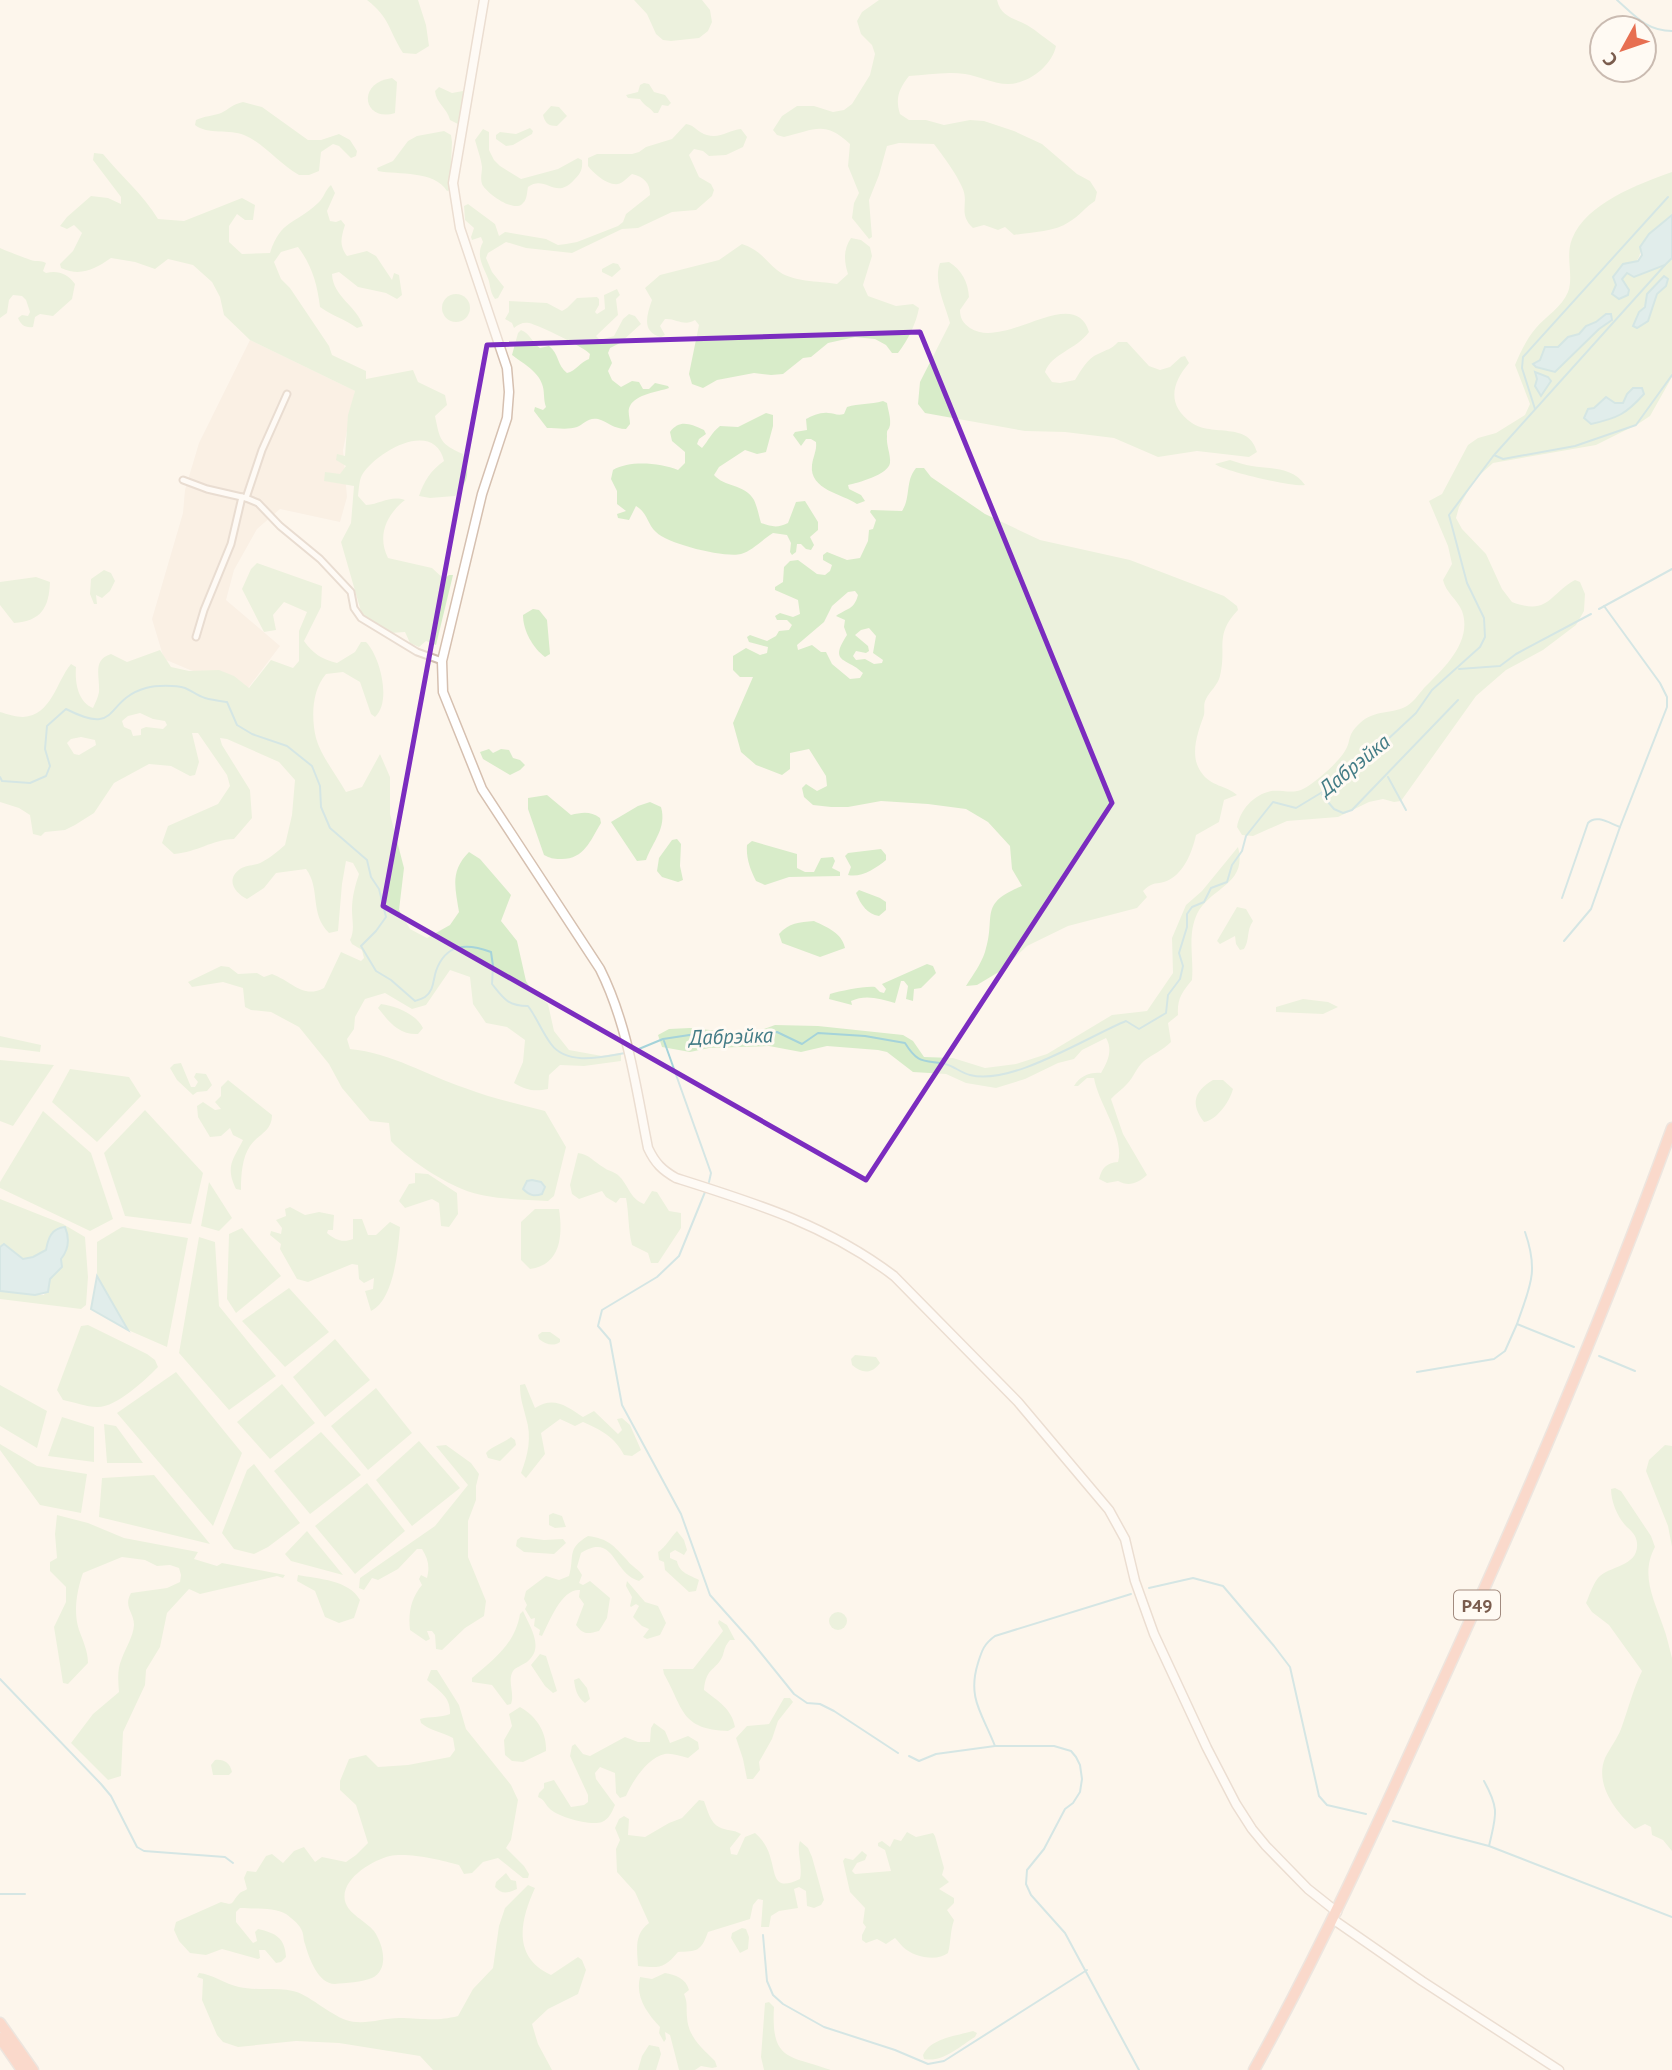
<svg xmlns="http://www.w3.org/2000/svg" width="1672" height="2070" viewBox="0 0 1672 2070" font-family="'PT Sans',sans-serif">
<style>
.residential{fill:#f5e8da}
.green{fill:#d8ecc9;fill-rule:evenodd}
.water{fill:#bfe3e8;stroke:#a5d3da;stroke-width:2}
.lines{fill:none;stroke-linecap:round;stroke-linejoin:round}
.stream{stroke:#a5d3da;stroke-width:2}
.street-casing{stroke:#d1beb0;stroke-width:9}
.secondary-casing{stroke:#d6c0b0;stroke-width:11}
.highway-casing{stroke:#dad1cd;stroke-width:13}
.street{stroke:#fff;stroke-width:5}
.secondary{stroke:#fff;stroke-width:8}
.highway{stroke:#f7b7a3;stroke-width:10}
.marked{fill:none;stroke:#7b2cbf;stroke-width:5;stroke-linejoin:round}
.labels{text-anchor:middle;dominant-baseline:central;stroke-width:6;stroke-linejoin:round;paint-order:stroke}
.shield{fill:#fffaf3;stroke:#a28b7f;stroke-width:2}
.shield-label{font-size:18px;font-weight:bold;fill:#7a5c4d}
.water-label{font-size:21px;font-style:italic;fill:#437c86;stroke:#fffaf3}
</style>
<rect width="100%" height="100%" fill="#fdf6ec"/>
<polygon class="residential" points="250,340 355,391 343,450 347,497 340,522 280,509 257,529 234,570 226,600 280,646 248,688 190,670 164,659 152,619 183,513 185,490 199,443"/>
<g class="green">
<path d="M367,0h51l8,25 3,21 -13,8 -13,-1c-15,-24 -13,-35 -36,-53z"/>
<polygon points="634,0 702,0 710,10 712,22 708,31 699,38 671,41 663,40 656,34 647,14"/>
<path d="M879,0h118c4,17 17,18 30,25 10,6 19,14 29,21 -4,20 -28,38 -48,38 -15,0 -29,-8 -43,-10 -18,-3 -38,1 -56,2 -10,13 -14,22 -9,38l9,6h17l18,5 26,-5 14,1 30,10 28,13 35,30 13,7 7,11 -2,9c-10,6 -15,15 -26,21 -14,10 -38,10 -55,13l-9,-8 -7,3 -14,-5 -11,3c-16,-15 -3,-25 -11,-41 -6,-14 -19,-31 -28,-43l-35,-1 -12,3 -8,29 -10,25 3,37 -3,2 -17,-21 2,-15 5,-10 -11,-27 2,-22c-26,-24 -35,-14 -66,-7l-7,-2 -4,-5 9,-14 15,-10h17l19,6 11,-2 8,-6 18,-29 5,-21 -3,-9 -11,-11 -4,-13 5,-9z"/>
<path d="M392,78l5,4 -2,31c-31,10 -40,-30 -3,-35z"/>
<path d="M644,83l5,1 5,8 11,3 6,8 -3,3 -6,-1 -4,8h-4c-4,-6 -10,-7 -14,-14l-12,-1 -2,-3 12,-3 2,-7z"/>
<path d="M439,87l13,6 11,-2 1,8 -6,25 -8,-4c-3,-12 -14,-17 -15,-29z"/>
<path d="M243,102l19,5 46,33h13l18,-6 11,6 7,11 -1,5 -5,2 -12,-12 -6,-2 -12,8 -2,19 -10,4h-10c-20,-11 -34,-31 -55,-40 -14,-6 -37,0 -49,-10l1,-5c8,-4 17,-4 25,-7 8,-4 12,-9 22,-11z"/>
<path d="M551,106l8,1 8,9 -10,10c-9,0 -12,-3 -14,-11z"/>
<path d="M686,124c9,1 12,9 21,11 13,4 22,-5 34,-6l6,8 -4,10 -17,8 -17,1 -6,-5 -9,-2 -5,6 10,22 12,7 3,6 -2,6 -16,14 -24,2 -34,16 -16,1 -50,24 -46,-5 -20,-6 -18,11 -2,5 6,14 12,15 -6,11 -3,1c-6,-8 -4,-15 -8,-23 -5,-12 -11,-21 -4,-34l-2,-5 -9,3 -1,-3 3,-9 -9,-8 -1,-14 4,-2 27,20 4,12 6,-4 41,7 12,6 8,-1 11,-2 41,-16 5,-4 3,-8 24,-19c0,-12 -6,-18 -18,-21 -4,3 -9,9 -14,10 -10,2 -25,-11 -30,-18v-8l9,-4h35l7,-2 7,-5 26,-8z"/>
<polygon points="530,128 533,131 532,134 513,145 506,146 496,139 496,135 500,132 516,134"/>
<path d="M483,129l6,3v18l5,10 6,6 21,13 37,-10 20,-11 4,2c1,10 -2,14 -8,20 -19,21 -28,-6 -46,7 -1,5 -1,13 -5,16 -8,11 -37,-10 -41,-19 -2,-6 0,-11 0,-17 -1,-9 -5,-19 -7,-27z"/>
<path d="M444,131l7,4 1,7 -2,48 -3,1c-13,-21 -49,-16 -69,-20l-1,-3 16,-7 15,-20 9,-5z"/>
<path d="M94,153l9,1c18,22 40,40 55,65l26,2 58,-23 13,7 -2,15h-8l-8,-6 -8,12v16l13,12 28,-1c11,-34 25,-28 48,-50 6,-5 7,-13 13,-18l4,8 -8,18 3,10 6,1 5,-2 4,5c-4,13 -6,20 2,31l20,-5 9,5 16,24 2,-7 5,2 3,20 -5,4 -11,-6 -28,-6 -19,-15 -7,2c1,23 25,32 31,52l-6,2c-12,-9 -25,-12 -37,-21 -3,-24 -8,-41 -22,-60l-17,5 -7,10 7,17 9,9 39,58 3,9 34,16v8l47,-9 5,12 27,13 2,10 -12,11c5,24 5,28 28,38 7,19 6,27 -8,42l-25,2 -11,-2c5,-15 12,-26 25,-35 -10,-42 -67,-10 -82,14 -3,6 -3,14 -4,21l8,9c15,-1 24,-10 39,-5 -19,15 -28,36 -17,58l44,10 12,11 5,-4h4l-17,70 -10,-4 -7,6 -9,-4 -5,-11 -14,1 -29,-18 -21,-73 10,-19 3,-37 -30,-5 1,-9 15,2 6,-8 -10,-6 1,-6 8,2 3,-41 7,-24 -105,-51 -26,-25 -4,-18 -8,-15 -19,-17 -25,-6 -13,10 -20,-7 -24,-4c-16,11 -30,19 -50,10l-1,-4 13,-13 9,-18 -8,-8 -7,4 -7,-3 7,-9 24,-21 17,2 13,6v-7l-28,-37z"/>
<path d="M1672,172v43l-23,19 -9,13c3,16 -14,22 -26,30l15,13 -7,-11 5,-6 8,4 30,-12 7,-7v119l-22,39 -12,8 -42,21 -103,18 -19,17 -15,27 -3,11 6,11 24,25 16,35 10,13c37,14 37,-8 63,-22l5,2 5,12 -1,17 -8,14 -33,25 -37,20 -30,26 -75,105 -7,1 -11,-3 -14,3 -31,15 -51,4 -34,15 -11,-1 -5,-8c3,-17 16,-32 34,-36 11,-1 23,3 32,-2 12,-6 32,-24 40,-35 10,-14 2,-17 17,-31 14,-13 30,-9 45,-16 7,-3 14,-13 19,-19 19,-19 49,-46 38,-77 -5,-12 -16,-18 -19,-31l9,-16 -4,-18 -19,-45 13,-7 26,-49 10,-7 18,-5 29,-18 5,-11 -15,-39c5,-12 12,-27 21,-37 10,-12 26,-21 32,-36 6,-16 -3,-36 4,-53 14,-36 67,-55 100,-67zM1668,279l-11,15 -9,27 -14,5 5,-14zM1606,314l6,7 -13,8 -41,18 10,-10 11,-3 7,-8 10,-4z"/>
<path d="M851,238l10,2 9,7 2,9 -9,29 5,11 28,10 17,-2 6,4c-3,16 -11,32 -21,45h-6l-6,-8 -11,-6 -20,-2 -27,6 -17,14 -8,1 -20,16 -12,1 -17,-2 -37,7 -14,8 -11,-4 -3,-10 10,-49 -4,-5c-11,7 -19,-2 -30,-1l-5,7 5,9 -4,2c-19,-5 -15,-20 -9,-37l-7,-12 15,-13 59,-15 23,-16c18,6 22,15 35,26 14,12 42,11 60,14l11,-10c-4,-13 -5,-24 3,-36z"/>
<path d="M0,248c4,2 32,13 35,13 4,0 7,0 11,2l-3,8 3,2c12,-3 22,1 29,11l-3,15 -19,17 -13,-2 -5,3 -2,10c-8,1 -12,-2 -15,-9l4,-3 6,1 2,-4 -4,-12 -4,-4 -9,-1 -4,5 -2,13 -7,5z"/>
<path d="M949,262c13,8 19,20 20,35l-9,13c0,8 3,13 10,18 35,23 104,-45 119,4 -13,18 -37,21 -44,40l7,10 8,1 15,-3c6,-10 13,-22 23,-26 9,-5 13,-4 20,-12h9l22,24 11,4 10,-3 11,-10 4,-1 4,7c-17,20 -23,42 3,60 20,14 57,-2 65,29l-8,5 -52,-6 -39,6 -44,-19 -49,-6 -40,-1 -100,-18 -7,-9 2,-22 30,-59c-5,-19 -17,-41 -10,-60z"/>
<polygon points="613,263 618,264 621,269 612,277 602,272 602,269"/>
<path d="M617,289l3,6 -4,4 2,16 -22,21 4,4 14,-4 9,-17 6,-5 6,2 6,8 -21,19 -10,5 -2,5 4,10 -4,8 4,9 9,7 11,-6 7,1 4,7h6l6,-6 13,3 1,2c-11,4 -33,6 -39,18 -3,5 0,12 0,18l-4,5c-12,0 -18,-7 -28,-10 -10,-2 -14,5 -21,8 -9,3 -21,1 -30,1l-13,-17 1,-4 8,3 3,-3c-3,-8 -1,-16 -4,-23 -4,-13 -21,-22 -30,-29l6,-22 3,-3c10,4 11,13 19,18l9,-2c10,7 8,20 18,27 9,-2 13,-11 22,-14l1,-5c-4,-6 -52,-29 -61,-31 -6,-1 -10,1 -15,5l-2,-5 -7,-4 4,-7v-11l38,2 15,8 5,-3 10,-10 20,-1 2,2v6l-4,7 2,2 8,-5 -1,-14z"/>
<circle cx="456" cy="308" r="14"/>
<path d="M883,401l4,2c1,7 4,15 3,22 -2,8 -3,2 -3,11 -1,9 4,19 3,27 -2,12 -33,20 -42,22l1,4 12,6 4,6 -8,3c-14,-10 -48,-14 -45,-39 1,-9 5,-14 4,-23l-5,-3h-5l-5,7 -8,-11 2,-3 12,-2 -1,-11c6,-3 15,-7 22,-6 6,0 9,3 16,1l3,-7c12,-4 23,-2 36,-6z"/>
<path d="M766,413l7,2v11l-7,26 -9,2 -12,-4 -26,17 -5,8c10,12 31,9 40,25 3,6 5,16 7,23 11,4 17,5 27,0l8,-21 9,-1 13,21v8l-8,7 4,8 -3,5 -5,-1 -5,-5h-4l-1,8 -4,3 -2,-3 1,-9 -4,-8 -14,-2c-10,6 -21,18 -32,21 -16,4 -74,-10 -85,-22 -9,-8 -8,-19 -20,-26l-7,14 -11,-2 -1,-4 9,-3 -9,-7v-13l-6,-12 2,-9c17,-10 47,-7 65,0l7,-7v-11l-13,-11 -2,-9c10,-13 20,-8 34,-2l2,4 -7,5 -2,5 5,4c7,-8 9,-15 18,-22l18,1z"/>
<path d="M1230,460c7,2 15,5 22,6 19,3 41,1 53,19 -9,3 -82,-14 -90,-21z"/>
<path d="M916,468h8l7,9 54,37 55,26 90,20 94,36 13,10 1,4c-24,25 -11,37 -18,66 -2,9 -10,15 -14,23 -3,5 -1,10 -2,16 -6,17 -15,40 -3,57 10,15 25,13 36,23l-13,5 -5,22 -23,13c-4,18 -13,41 -32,47 -10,2 -13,1 -21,9l4,6 -10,11 -69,18 -41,20 -25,24 -25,15 -11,1c7,-11 15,-22 19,-34 12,-36 -8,-48 37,-66l-10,-17 -2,-23 -22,-24 -22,-13 -38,-5 -47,-3 -33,6h-17l-18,-2 -9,-8 -2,-9 4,-4 11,7 10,-5 -1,-10 -17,-27 -19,4v16l-8,6 -26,-10 -15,-13 -8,-29 20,-46h-13l-7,-7v-14l13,-8 14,7 7,-2 1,-6 -19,-5 -2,-5 3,-2 17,6 9,-5 3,-5 10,-1 3,-5 -5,-5h-10l-2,-4 5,-3 13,4 7,-3 -2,-14 -23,-10v-3l8,-5 1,-15 6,-6 8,-1 19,14 8,1 5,-4 2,-6 -9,-5v-5l4,-3 20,8 13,-2 8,-17 1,-11 4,-1 3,-9 -6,-8 1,-2 31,1c9,-13 3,-30 14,-43zM848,592l7,-1 3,4c-4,15 -11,13 -22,21l9,4 -1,7 3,8c-19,29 0,22 16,38l-3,5 -10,1 -18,-15 -6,-12h-5l-9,-7 -14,5 -1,-5 27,-23 8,-16zM869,628l7,8 -3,17 10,7 -1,3 -8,1 -9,-5 -9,1 -3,-4 3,-5 10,2 3,-2 -1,-5 -13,-11 6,-5z"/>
<path d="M257,563l65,23 -1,21 -17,34c9,13 18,18 33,22l18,-11 6,-10h5c14,14 26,60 9,75l-4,-3 -11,-32 -17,-10 -17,2c-14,16 -15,43 -10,64 5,18 21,38 30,54l16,-5 18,-33 10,23v37l14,54 -5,42 11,19 17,9 23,-13 9,-13c-4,-25 -9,-41 10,-60l11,7 31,36 -10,26 16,20 9,40 7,11 15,12 6,27 15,19 33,6 19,-3v8l-37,5 -24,-1 -11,10 -1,14c-14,3 -22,1 -34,-6l9,-21 2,-22 -18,-13 -21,-4 -13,-19 -3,-27 -20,-7 -24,35 -14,4 -27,-16 -20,6 -10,18 -1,12 -7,10 3,10c42,4 76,26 115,39 26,10 53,16 80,23l21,36 -12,49 -6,5c-28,-2 -60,-1 -86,-12 -24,-10 -54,-30 -71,-48l-2,-18 -19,-2 -28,-33 -13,-24 -30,-37 -28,-15 -20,-2 -6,-3 -2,-19 -20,-6 -31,5 -4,-5 33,-16 8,1 9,7 19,-1 7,4 8,-3c21,8 31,25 52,14l17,-36 20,9 3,-3 -2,-8 -10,-6 -2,-4c5,-10 2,-19 2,-30 0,-13 3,-24 7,-36l-6,-11 -7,-2 -4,23 -4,47 -9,2c-20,-20 -8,-44 -23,-64l-30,4 -12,15 -17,11c-12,-6 -22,-19 -7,-30 6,-4 15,-3 22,-7 8,-4 16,-11 23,-17l7,-30 3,-35 -16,-18 -52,-23 -7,-1 2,7 28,45 2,28 -18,21c-23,1 -36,13 -60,15l-12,-11 6,-17 50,-22 12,-18 -3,-11 -29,-42h-6l7,29 -4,13 -5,1 -19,-10 -22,-2 -35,19 -20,30 -19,12 -10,5 -20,2 -4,4 -8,-2 -3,-19 -11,-7 -19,-6v-90c7,2 16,5 23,5 29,-2 33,-35 48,-53l5,3c-1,14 1,34 17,41 2,-5 5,-10 6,-16 1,-16 -7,-32 12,-38l16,8 33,-12 11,17 18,4 30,-1 15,6 15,12 22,-28 22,8 6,-7v-30l8,-19 -23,-10 -11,13 3,15 -12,2 -22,-43 9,-20zM140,713l13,6 12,2 2,4 -4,4 -17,-2 -5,2v6l-8,1 -2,-6 -7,-3 -2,-6 6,-5zM81,737l14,3 1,5 -17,10 -5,-1 -7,-11 4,-4z"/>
<polygon points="104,570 111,573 115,581 110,591 102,598 96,595 97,604 94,604 90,594 91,579"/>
<path d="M36,577l14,5c-1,26 -9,39 -36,41l-14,-18v-23z"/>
<path d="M533,609l6,1 8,10 3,34 -5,3c-12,-9 -22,-26 -22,-42z"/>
<polygon points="489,749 493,753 501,749 509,750 513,758 520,760 525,765 520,770 510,775 483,759 480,752"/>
<path d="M547,795l24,20c11,-3 20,-4 29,3l1,5c-11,18 -17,37 -41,36 -7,0 -10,-1 -16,-4l-16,-46v-11z"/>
<path d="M650,802l11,5c6,21 -8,34 -15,53l-9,1 -26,-39 27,-16z"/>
<polygon points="677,839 681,844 680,866 683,880 678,882 662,877 657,871 659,858 672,840"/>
<path d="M752,841l45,13v14l8,4h9l7,-14 12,-1 2,4 -3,7 8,4v4l-51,1 -24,8 -9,-4c-6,-12 -10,-23 -9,-36z"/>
<path d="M1238,847c10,38 -28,40 -41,67 -10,22 -3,43 -5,66 -10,12 -15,19 -14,35l-10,8 3,19c-9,9 -18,12 -27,19 -8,7 -10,16 -17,23 -5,6 -11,9 -16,15l12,35 24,41c-9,8 -18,12 -29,6l-11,2 -8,-4c3,-11 7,-16 19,-17 7,-25 -20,-59 -24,-84h-7l-9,8h-4c6,-10 16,-14 27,-13 7,-12 12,-23 5,-35l-24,12 -8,9 -16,4 -33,16 -29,9 -30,-5 -20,-9 -33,-2 -26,-20 -9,-2 -51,-4 -26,6 -32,-6 -60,2 -19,4 -28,-5 -4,-12 11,-6 21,-1 60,6 25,-9 43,1 85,9 10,6 11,16 29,1 32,10 31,-4 31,-10 65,-39 35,-4 26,-38 -1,-35 14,-33 16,-14z"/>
<path d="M881,849l5,6v5c-11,9 -25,18 -38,15l3,-8 -6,-11 3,-3z"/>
<path d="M859,890l21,8 6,4v8l-7,6c-12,-2 -18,-11 -23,-23z"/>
<path d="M1237,907l9,2 7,12c-7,10 -3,19 -9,28l-4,1 -4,-6 -1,-8 -15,8 -3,-3z"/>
<path d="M814,921c13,6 28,12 31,27l-25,9 -38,-14 -3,-9c10,-11 20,-12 35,-13z"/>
<path d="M927,964l6,2 3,7 -15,15 -7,1 -1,12 -7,-2 2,-13 -4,-5h-3l-6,22c-15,-4 -29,-9 -44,-2l1,4 -23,-6 1,-5c11,-3 34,-8 45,-7l5,5 4,1 2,-4 -4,-5z"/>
<polygon points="1303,999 1328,1002 1338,1007 1323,1014 1276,1012 1276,1007"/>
<path d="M381,1004c15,2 35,10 42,24l-5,6c-19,1 -29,-12 -40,-26z"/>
<polygon points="0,1036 41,1045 40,1052 0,1047"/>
<polygon points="0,1060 54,1065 13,1126 0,1121"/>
<polygon points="181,1063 191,1087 195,1087 198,1082 194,1077 196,1073 206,1074 212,1085 207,1091 197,1092 193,1095 177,1080 170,1068 174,1064"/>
<polygon points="70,1069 129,1077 141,1096 97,1142 52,1102"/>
<path d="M228,1080l44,35c0,17 -14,19 -22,31 -8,12 -9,29 -9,44l-5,-1c-11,-23 -3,-29 7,-49l-10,-5 -3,-7 -9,8 -11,1 -12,-20 -1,-11 6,-4 12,8 6,-1 -6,-7 6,-6v-9z"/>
<path d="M1213,1080h10l10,9c-3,12 -16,31 -29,33 -14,-18 -10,-31 9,-42z"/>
<polygon points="145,1110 203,1173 191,1224 125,1216 104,1153"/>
<polygon points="43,1111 91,1153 113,1219 90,1231 0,1188 0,1182"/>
<path d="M578,1153c11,1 16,9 25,14 5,4 10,4 15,8 11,10 11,23 26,29l8,-13 5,1 12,19 12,2v15l-23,35h-7l-3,-10 -16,-8c-4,-16 -3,-31 -6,-47h-6l-4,5 -10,-6 -4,-6 -23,8 -7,-5 -2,-9z"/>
<polygon points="415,1173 428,1174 457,1193 458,1214 449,1227 441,1226 439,1203 432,1199 405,1208 399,1201 409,1184 415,1183"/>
<polygon points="209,1182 232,1218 219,1231 201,1226"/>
<path d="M0,1199l63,25 22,13 3,40 -2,28 -5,4 -81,-10v-8l44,4 6,-16 9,-8c2,-17 14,-26 5,-44l-7,1 -9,11 -2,11 -13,7 -10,2 -19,-15 -4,3z"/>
<path d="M290,1207l15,8 14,-3 15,3 -1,15h-5l-1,3c8,7 16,10 26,6v-20h9l6,16h8l14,-13 10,5c-2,23 -6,73 -29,84l-6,-20 8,-2 1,-11 -10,5 -5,-4 -1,-14 -6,-1 -44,18 -11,-3 -17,-30 1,-5 -11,-9 1,-4 10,3 1,-6 -6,-8 10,-4 -1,-7z"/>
<path d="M535,1209h24c4,26 2,56 -29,60l-9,-9v-38z"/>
<polygon points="122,1227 188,1238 167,1347 128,1330 97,1276 97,1242"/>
<polygon points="242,1228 281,1276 236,1313 227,1299 229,1234"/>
<polygon points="199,1237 215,1242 219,1306 276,1376 229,1410 179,1353"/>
<polygon points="289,1288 329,1332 285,1367 242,1321"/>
<path d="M88,1325l59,29 8,6 3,7c-13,13 -42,41 -61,40 -11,0 -23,-5 -34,-7l-6,-10 24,-64z"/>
<path d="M542,1332h8l10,7v3c-7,5 -15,2 -21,-3l-1,-4z"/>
<polygon points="335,1339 370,1380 325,1417 293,1377"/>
<path d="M855,1355l21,2 4,6c-8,11 -18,11 -28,2l-1,-6z"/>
<polygon points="176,1372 242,1453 213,1526 117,1413"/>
<polygon points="282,1384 315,1423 270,1459 237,1422"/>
<path d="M525,1384l10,24c19,-12 31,-2 48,9l11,-6 24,23 4,-4 -5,-11 5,-1 8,7 11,25 -9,6 -8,-1c-9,-18 -23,-25 -41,-33l-8,4 -15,-7 -19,14 4,21 -19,24 -5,-5c7,-18 11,-36 5,-55 -3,-13 -6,-19 -6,-33z"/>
<polygon points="0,1385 47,1411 37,1448 0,1426"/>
<polygon points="376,1388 412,1433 368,1470 331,1426"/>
<polygon points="62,1417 94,1427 94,1462 48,1456"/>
<polygon points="104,1424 116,1426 143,1463 107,1463"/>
<polygon points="321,1432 361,1475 310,1514 274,1471"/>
<path d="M511,1437l4,3 1,5 -16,16 -12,-3 -2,-5c6,-7 18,-10 25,-16z"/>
<polygon points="419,1441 460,1488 412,1526 376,1480"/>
<polygon points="0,1444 37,1466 87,1474 81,1513 40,1505 0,1450"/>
<path d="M446,1445l25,18 8,11 -3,12v14l-8,21v36l18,44 -2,15 -19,12 -23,22 -6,-1 -1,-14 -3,-4h-5l3,8 -4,2 -16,-11c-2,-17 1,-32 12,-45l-3,-6 2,-4 6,3c3,-12 1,-19 -5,-29h-5l-19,20 -20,11 -6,-2 -8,12 -5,-2 1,-10 75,-52 33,-41 -32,-39z"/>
<polygon points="1665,1445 1672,1446 1672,1547 1668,1526 1646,1471 1649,1460"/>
<polygon points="254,1464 300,1523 268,1547 254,1554 234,1549 222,1533 247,1470"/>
<polygon points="154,1475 210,1544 99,1517 102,1478"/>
<polygon points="367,1483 405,1531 355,1574 315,1526"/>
<path d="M1615,1488l6,3 30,45 4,11c-15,28 -1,52 8,79 4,10 6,21 9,32v193l-9,-11 -11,-5 -1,-8 -6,-3 -10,5c-18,-16 -41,-44 -30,-71 5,-10 12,-19 16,-29 7,-19 12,-40 21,-58l-33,-46 -17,-13 -6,-9c3,-7 7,-19 12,-25 12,-13 41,-11 39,-35 -1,-9 -6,-12 -12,-18 -8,-9 -14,-24 -14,-36z"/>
<polygon points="553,1513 562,1516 566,1527 555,1528 549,1525 549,1515"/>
<path d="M57,1515l31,8 36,15 74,14 -4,7 23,7 5,-3 63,12 -2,3 -6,-2 -77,18 -11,-5 -22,24 -7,34 -14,23 -1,15 -22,47 -2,44 -13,4 -37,-37 22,-29 26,-22c-1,-12 -2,-23 3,-34 4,-11 11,-21 12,-33 0,-13 -11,-18 -3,-32l36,-5 13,-6 1,-7 -2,-7 -9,-3 -13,1 -12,-6 -23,-3 -39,16c-6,17 -10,39 -4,57 4,11 9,21 9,33l-20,21 -5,-1 -9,-56 12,-25v-15l-16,-16v-9l7,-4 -2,-24z"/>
<polygon points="307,1531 343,1575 291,1561 285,1554"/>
<path d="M677,1531l7,9 3,10 -3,5 -9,-5 -5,3v5l7,3c2,12 13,14 22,19l-3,11 -7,1 -24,-22 -1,-8 -5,-2 -1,-8c8,-5 12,-14 19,-21z"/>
<path d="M588,1536c21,3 25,9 39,24 5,7 12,9 17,17l-5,4c-27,-8 -24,-49 -58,-28l-4,14 5,8 -3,8 4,2 7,-4 20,17 -3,20 -8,13c-11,3 -16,4 -23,-6l8,-21 -5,-7 1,-7c-19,-1 -30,31 -38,46l-3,-1 1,-5 -6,-4 1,-8 -4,1 -6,-10 2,-4 -3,-6 2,-8 20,-15 13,4 10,-4c6,-20 -3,-27 19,-40z"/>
<polygon points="521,1537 544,1540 563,1539 566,1543 554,1554 524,1552 516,1546 517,1540"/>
<path d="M298,1575c21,4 51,5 62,25l-6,18 -15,5 -14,-6 -10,-26 -18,-10z"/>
<polygon points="627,1581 645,1602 658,1606 666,1623 660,1635 647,1639 643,1637 649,1629 642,1626 633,1617 639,1606 636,1604 631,1607 630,1606 632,1597 626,1586"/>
<path d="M523,1611c7,16 22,37 4,51 -4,3 -11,5 -14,9 -6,10 2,22 -2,33l-4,1 -15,-20 -20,-3v-4c22,-19 43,-34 48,-64z"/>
<circle cx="838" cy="1621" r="9"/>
<path d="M719,1620l8,5 8,15h-5c-5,6 -5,8 -7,15 -6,16 -17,11 -19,35 14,11 28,19 31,37l-7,4c-48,-2 -44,-22 -64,-57l-1,-5h30l30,-38 -5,-8z"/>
<polygon points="540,1654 546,1656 557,1691 553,1693 545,1686 531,1665"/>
<path d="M431,1670h6l22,35 7,24 45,56 7,15 -7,40 -5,8 18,18 5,8 -1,4h-5l-25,-20 -15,4 -11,11 -8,1 -5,-9c-17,-5 -52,-13 -69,-9 -17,4 -50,23 -45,45 3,13 21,20 29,30 9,13 16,38 -2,47 -9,4 -27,5 -37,6 -17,0 -26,-26 -30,-40 -2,-4 -1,-11 -4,-15 -2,-5 -11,-12 -15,-15 -11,-7 -33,-5 -46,-6l-4,4v10l17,21 4,-2 -2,-9 3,-3c18,4 27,9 28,28l-5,5 -5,1 -11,-13h-6l1,8 -2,1 -36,-10 -16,6 -16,-2 -11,-12 -5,-11 2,-8 45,-20c15,4 9,1 18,-8 2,-3 6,-3 8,-5l-3,-11 3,-7 9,1 10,-16 6,-2 11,9 11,-12 10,-4 11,15 7,-5 24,5 10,-7 12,-12 -12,-38 -16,-15v-9l9,-22 17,-4 12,12 30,-2 42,-8 5,-7 -2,-12c-11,-6 -22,-7 -32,-15l-1,-4c10,-3 20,-1 30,-5 1,-17 -11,-23 -23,-34z"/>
<path d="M579,1678l8,10 3,11 -5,4c-8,-6 -10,-14 -11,-23z"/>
<polygon points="784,1698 790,1698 793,1702 778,1721 772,1739 759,1762 760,1770 753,1779 747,1779 743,1759 736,1738 747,1726 769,1724"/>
<path d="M520,1707c16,9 27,25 26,44l-23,11 -11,-1 -7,-6 -1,-15 8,-14 -3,-12z"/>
<path d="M654,1723l11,8 5,12 18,-7 10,6 1,7 -11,9c-8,-2 -16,-5 -23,-4 -17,3 -33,28 -39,42l-6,2 -4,-5 -1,-20 -15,-6 -5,6 1,6 19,26c-3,7 -6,14 -13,17 -12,4 -45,-5 -53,-14 -5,-5 -4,-8 -11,-11l1,-4 5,-5v-5l10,-3 17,27 13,-2 4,-3v-7l-18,-39 2,-10 3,-2 8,10 7,2 35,-19 13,5h12l1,-14z"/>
<path d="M215,1760c9,-1 15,3 17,12l-3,3h-16l-2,-10z"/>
<path d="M699,1800l5,1c3,8 7,23 15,26 7,4 14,2 22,7l-11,14 1,6 6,1 8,-18 10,-4c7,6 12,13 15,23 6,19 3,36 30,23 3,-14 -4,-28 0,-38l8,7 4,9 12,43 -3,5 -7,3 -7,-2 -1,-15 -7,-4 -5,2 4,19 -19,3 -8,5 -2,11h-8l2,-27 -5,-1 -5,6 -3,14 -42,13c-7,20 -11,19 -30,20 -14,17 -19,16 -40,14 -1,-17 -4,-32 11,-43l-14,-31 -18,-20 -1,-23 4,-9 -5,-12 4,-9 5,-3 5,3 -1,16 17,2 24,-14 13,-5z"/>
<path d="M907,1832l9,5 17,-4 2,3 9,32 -2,7 7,7 -10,7 15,9v5l-7,7 7,10c-4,12 -3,22 -6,33 -11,9 -35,4 -45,-6 -3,-3 -5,-6 -8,-9l-9,6 -9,-5 -11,4 -4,-3v-5l4,-8 -3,-4 2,-15 -15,-16 -7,-31 2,-3 8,2 9,-9 5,4 -2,5 -8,3 -5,8 3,3 36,-3 -6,-21 -7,-4v-3l4,-2 8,6 4,-8 7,2z"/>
<path d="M506,1873l5,7 5,1 1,8c-9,4 -15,6 -22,-2l1,-5z"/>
<path d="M528,1885l7,3c-15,33 -23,69 16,87l27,-18 4,3 4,10 -8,24 -30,15 -16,15 6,20 14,26h-119l-13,-14 -81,-13 -43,-2 -58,6 -15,-5 -6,-7 -15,-35 1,-21 -6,-2 2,-4c13,1 26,11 40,14 18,4 37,0 54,4 15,3 36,23 53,29 17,6 36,-2 53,-2 24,0 35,4 59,-2l15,-27 20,-21 6,-42 6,-18z"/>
<polygon points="742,1928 746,1929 749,1937 748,1949 740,1953 731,1938 732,1933"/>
<path d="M665,1973c10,2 21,5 24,17l-5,4c4,9 2,13 3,23 1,20 15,31 28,44l2,6 -5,1 -11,-2 -6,4h-16l-9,-35 -5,-3 1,7 -2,3 -5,-9 1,-6c-13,-14 -25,-30 -20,-50l12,2z"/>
<path d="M769,2002l5,5c-3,54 14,48 57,63h-67l-3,-13 4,-54z"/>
<path d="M973,2031l4,2 -2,4c-15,9 -32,26 -51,22l-1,-4c8,-17 33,-19 50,-24z"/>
<polygon points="649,2045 659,2047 661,2054 656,2070 638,2070 642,2056"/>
</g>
<g class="water">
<polygon points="1672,215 1672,258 1665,265 1634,277 1627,273 1622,279 1629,290 1628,295 1619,299 1612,294 1616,285 1613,277 1623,264 1638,261 1642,255 1640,247 1649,234"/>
<polygon points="1664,276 1668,279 1666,286 1657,294 1648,321 1637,328 1633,326 1639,312 1645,307 1647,294"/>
<polygon points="1606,314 1611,314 1612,320 1599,329 1555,372 1536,367 1533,364 1540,360 1545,347 1558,347 1568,337 1579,334 1586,326 1596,322"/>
<polygon points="1535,372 1548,377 1551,381 1541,396 1535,386 1537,379"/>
<path d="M1633,388h9l2,6c-18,20 -26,24 -53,30l-7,-6 4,-9 6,-1 12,-11 9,6h8l4,-9z"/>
<path d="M532,1180l9,2 4,5 -3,7c-8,3 -13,1 -19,-5l4,-8z"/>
<path d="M65,1227c5,12 4,22 -4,32l1,8 -12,12 -2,13 -13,3 -35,-4v-44l4,-3 19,15 10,-2 13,-7c2,-11 5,-22 19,-23z"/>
<polygon points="97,1276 128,1330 91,1309"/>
</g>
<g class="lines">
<g class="stream">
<path d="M1617,0c18,16 30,31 55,31"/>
<polyline points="1535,409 1522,368 1523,357 1668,197"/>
<polyline points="1495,454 1665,265"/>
<polyline points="1599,609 1672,569"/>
<polyline points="1459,669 1500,666 1516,654 1591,614"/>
<path d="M0,777l2,4 28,2 16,-7 4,-10 -5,-17 2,-23 19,-17c55,28 37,-9 80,-21 10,-3 30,-3 39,0 7,3 13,8 20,10 7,2 15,3 22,4l10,23 15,9 35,12 25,20 8,20 1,21 9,21 37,32 4,17 8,12 7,28 -10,14 -15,15 15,25 15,9 24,21c3,-1 7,-2 10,-4 9,-6 8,-17 11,-26 10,-28 31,-28 55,-19l2,14 -1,18c12,15 16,22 36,22 9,12 14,26 23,38 16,22 51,13 74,9"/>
<polyline points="1388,777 1406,810"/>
<polyline points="1322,795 1334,809 1343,813 1352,810 1458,700"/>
<path d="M1562,898l26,-75c8,-9 21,0 32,4"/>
<polyline points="1564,941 1591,909 1620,827 1667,707 1667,697 1660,683 1604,606"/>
<polyline points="664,1041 711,1173 709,1182"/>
<path d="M634,1051l29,-12 33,-5 44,5 37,-7 25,12 16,-11 47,3 40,7c13,21 18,17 40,21 9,2 16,9 25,11 41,11 117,-38 156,-54l13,8 27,-16 2,-18 12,-16 3,-13 -4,-13 8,-26v-13l5,-7 12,-5 7,-14 16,-6 5,-17 10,-14 4,-15 27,-34 23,6 38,-23 38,-31 44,-41 16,-23 48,-43 5,-10 -1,-19 -17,-35 -18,-68 45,-60 9,4 72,-13 61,-21 36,-50"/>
<polyline points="705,1192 679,1256 657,1277 602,1310 598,1326 610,1340 622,1405 681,1514 710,1595 752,1642 794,1694 807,1703 820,1704 834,1711 898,1753"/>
<path d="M1525,1232c14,40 5,54 -8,92l57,23"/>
<polyline points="1599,1356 1635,1371"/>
<polyline points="1417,1372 1494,1359 1505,1351 1517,1324"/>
<polyline points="1149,1588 1193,1578 1223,1586 1274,1646 1290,1667 1319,1796 1327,1805 1366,1814"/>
<polyline points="0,1679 101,1784 111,1796 137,1847 144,1851 225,1857 233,1863"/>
<path d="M995,1746c-13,-33 -28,-48 -17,-83 4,-13 6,-19 17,-27l136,-42"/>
<polyline points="909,1756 919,1761 936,1754 995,1746 1054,1746 1071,1751 1076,1757 1080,1765 1082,1779 1080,1792 1073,1803 1065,1809 1044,1849 1027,1870 1026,1884 1031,1895 1065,1933 1139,2070"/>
<path d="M1484,1781c16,29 12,34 5,65"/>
<polyline points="1393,1821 1489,1846 1672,1917"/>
<polyline points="0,1894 25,1894"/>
<polyline points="763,1935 767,1981 773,1995 783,2004 824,2027 895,2050 928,2064 944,2061 1087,1970"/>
</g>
<g class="street-casing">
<g id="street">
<polyline points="183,480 207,489 246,498 258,503 280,526 320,559 351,592 354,608 361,618 417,652 442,661"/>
<polyline points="246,498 262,450 287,394"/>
<polyline points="196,637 204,610 231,544 242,497"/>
</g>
</g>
<g class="secondary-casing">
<g id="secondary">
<path d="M484,0l-31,183 7,45 47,140 2,24 -2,26 -25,76 -40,167 1,31 39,97 118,180c28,56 36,119 48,179 7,15 14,22 28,30 79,25 151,47 218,98l124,126 91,108 16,29 10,42 19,53 53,114 29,56 16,25 14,17 42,43 29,23"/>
<polyline points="1334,1920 1422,1981 1559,2070"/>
</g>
</g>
<g class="highway-casing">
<g id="highway">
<polyline points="0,2023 33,2070"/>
<polyline points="0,2038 22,2070"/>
<path d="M1254,2070c66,-119 122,-242 178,-366 87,-189 169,-380 240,-576"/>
</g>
</g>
<use href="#street" class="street"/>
<use href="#secondary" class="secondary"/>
<use href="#highway" class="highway"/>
</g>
<path d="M0 0H1672V2070H0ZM920,332l192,471 -246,377 -483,-274 104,-561z" fill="#fdf6ec" fill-opacity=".55" fill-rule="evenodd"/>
<path class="marked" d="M920,332l192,471 -246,377 -483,-274 104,-561z"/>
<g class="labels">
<rect class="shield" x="1454" y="1590.5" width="46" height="29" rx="5"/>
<g class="shield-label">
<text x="1477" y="1605">Р49</text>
</g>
<g class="water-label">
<text transform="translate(1354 765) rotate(-39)">Дабрэйка</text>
<text transform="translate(731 1036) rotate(-2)">Дабрэйка</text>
</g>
</g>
<g transform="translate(1623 49) rotate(230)"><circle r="33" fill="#fffaf3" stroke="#cabbb1" stroke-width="2"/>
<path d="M0-5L12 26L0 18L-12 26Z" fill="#e76f51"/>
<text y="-10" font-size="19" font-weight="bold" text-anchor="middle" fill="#7a5c4d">С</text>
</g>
</svg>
